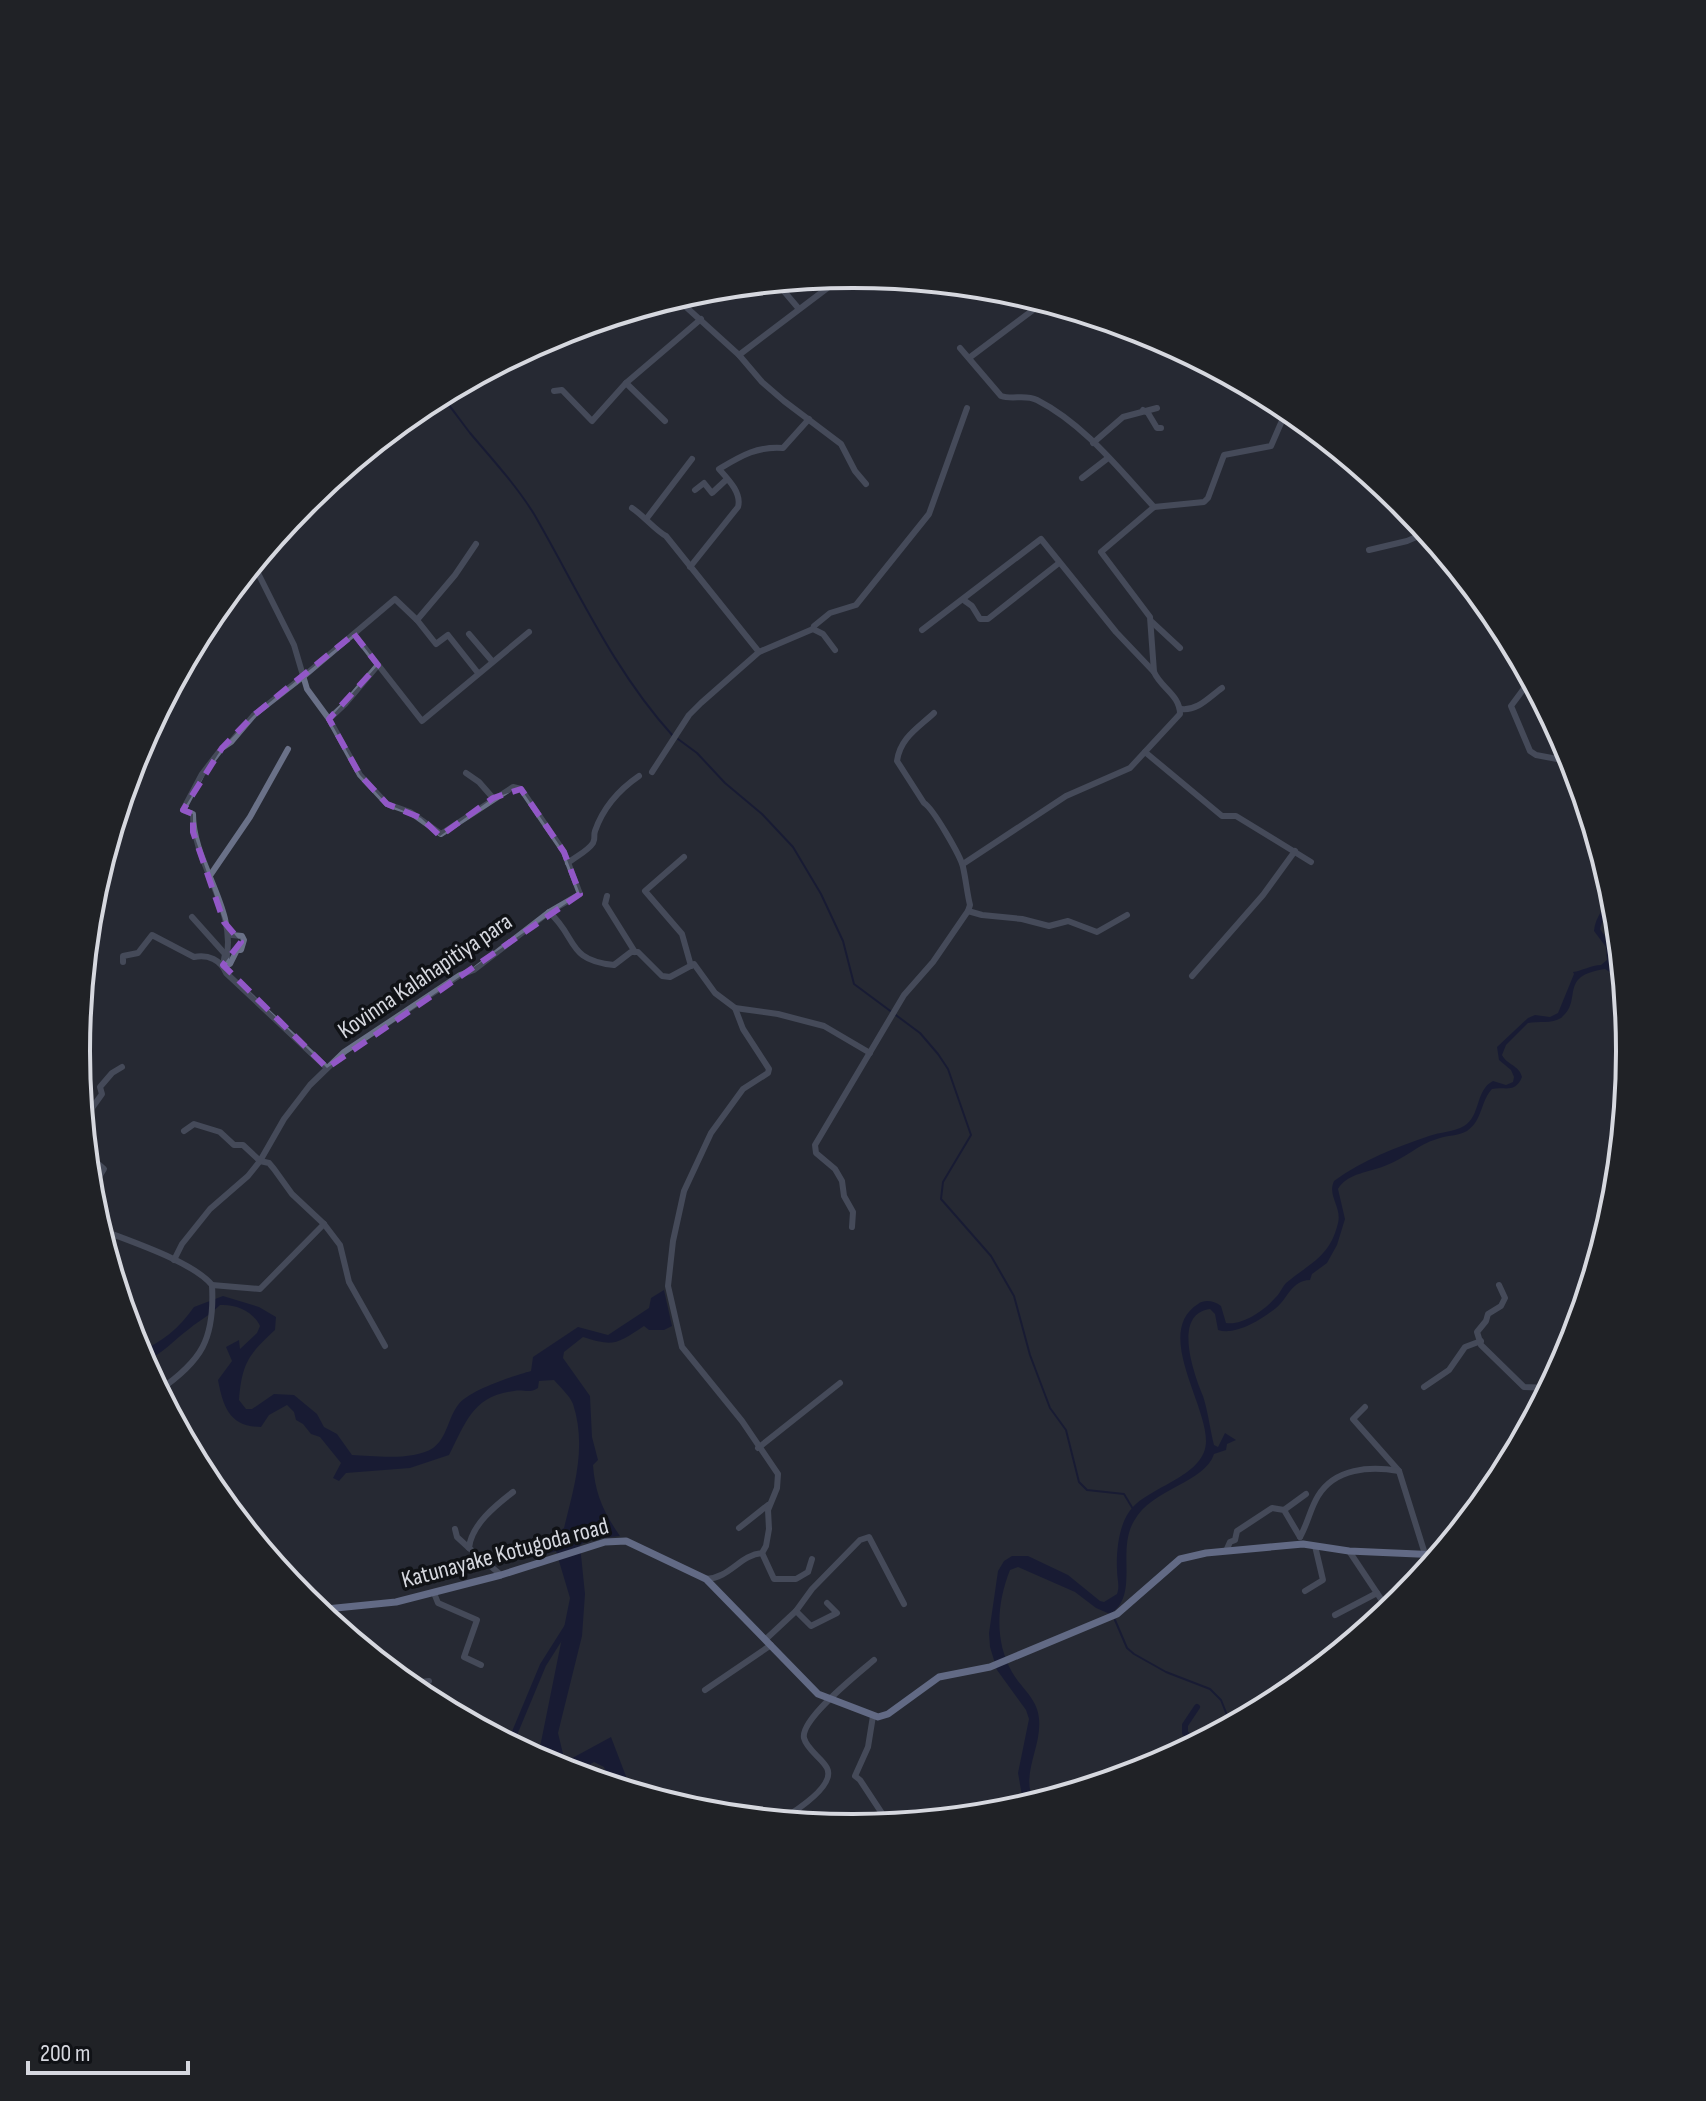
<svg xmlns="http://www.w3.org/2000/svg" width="1706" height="2101" viewBox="0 0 1706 2101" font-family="'Sofia Sans Condensed',sans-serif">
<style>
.water{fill:#080a34}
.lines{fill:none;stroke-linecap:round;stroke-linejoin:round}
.stream{stroke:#080a34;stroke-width:2}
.canal{stroke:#080a34;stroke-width:6}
.minor{stroke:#6a7188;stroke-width:6}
.major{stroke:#abb8e8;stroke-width:7}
.marked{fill:none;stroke:#9257c7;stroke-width:6;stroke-dasharray:16 10;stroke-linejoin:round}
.labels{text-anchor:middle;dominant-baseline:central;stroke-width:7;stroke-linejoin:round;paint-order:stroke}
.street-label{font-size:24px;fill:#d6d8df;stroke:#101216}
.rim{fill:none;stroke:#d6d8df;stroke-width:4}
</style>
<rect width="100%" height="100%" fill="#262933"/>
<g class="water">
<path d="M1613,892l2,9 -11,15 -4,13 14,21 -4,18 6,4h6l1,3 -3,-1 -1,4 -14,-9c-48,7 -21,31 -44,49 -9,6 -23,3 -33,5l-22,22 -4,10c5,10 17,10 20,22 -7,17 -17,9 -30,12 -12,13 -9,31 -25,42 -8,5 -20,4 -30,8 -18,5 -33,20 -50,26 -16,7 -40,8 -49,24l7,30 -8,26 -10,18 -15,11 -2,6c-19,1 -21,17 -34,28 -14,11 -40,28 -58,22l-3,-16 -5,-5c-38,5 -16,65 -7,87 5,15 7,33 11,49l4,2 7,-14 11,7 -9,4 -1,6 -12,4c-9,29 -62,34 -80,67 -18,30 6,74 -24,93l-14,-6 -21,-16 -57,-25 -8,3c-13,33 -16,70 2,102 9,16 26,27 27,47 3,29 -20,57 -4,84l-11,4 -6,-34 11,-54 -3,-9 -29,-40 -7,-23 -1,-14 9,-62 6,-10 8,-5h16l40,19 32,26 4,1 13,-8c3,-8 0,-15 0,-24 -1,-19 2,-49 16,-63 21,-22 73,-32 73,-66 0,-39 -52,-109 -8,-137 7,-5 16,-3 23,2l5,17c16,3 39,-13 49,-25 5,-4 7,-11 11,-15 24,-20 44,-26 52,-60 4,-16 -11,-27 -4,-42 28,-21 63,-34 95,-45 11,-4 25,-4 35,-10 17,-10 11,-36 29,-45l13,4 7,-3 1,-5 -3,-7 -12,-10 -2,-13 31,-29 7,-3 15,2 8,-4 16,-39 -4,-8 3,6c9,-1 18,-7 28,-7l6,-5 -1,-13 -12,-16c1,-14 12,-26 19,-39z"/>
<path d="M664,1290l8,36 -8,4h-15l-5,-4c-27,18 -30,21 -61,11l-19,15 -1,6 27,38 2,41 6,23 -5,5c2,29 11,48 27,71l-31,3 -9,6 5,49 -3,42 -24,97 7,29 46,-25 21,55 -22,-7 -6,-18 -10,-5 -20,12 -34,-14 -1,-8 31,-154 -14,-47 -19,6 3,-14 24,-15c10,-41 23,-81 9,-124 -3,-8 -13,-17 -19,-24l-15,1 -1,7c-9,6 -14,1 -24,3 -42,5 -48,32 -65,64l-39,13 -64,5 -7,8 -6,-3 8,-15 -21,-26 -9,-3 -8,-10 -7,-4 -2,-8 -7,-7 -18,10 -8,12c-31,0 -38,-20 -43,-47l14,-19 -6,-14 13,-7 1,9 17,-16 3,-7c-7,-15 -24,-22 -40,-21 -12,12 -19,14 -31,24 -16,12 -27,25 -46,34l-5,-11c24,-9 42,-25 56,-45l29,-11 36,11 17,10 -1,13c-26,24 -33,33 -36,70l7,9h6l22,-15 20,1 23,19 7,13 13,7 15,21c23,1 61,6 81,-7 14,-10 15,-30 25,-43 11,-15 55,-29 73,-34l2,-14 45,-30 30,8 41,-27 2,-10z"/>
</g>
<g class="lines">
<g class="stream">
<path d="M440,394c11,13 20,26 30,39 22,26 46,52 64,81 44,76 79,156 139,222"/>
<polyline points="678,739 697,753 725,783 762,814 793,847 821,894 843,941 854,984 920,1033 938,1054 948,1069 971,1135 943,1182 941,1199 991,1256 1014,1296 1030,1355 1050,1408 1066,1430 1079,1482 1087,1490 1124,1494 1133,1509"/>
<polyline points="1115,1620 1127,1648 1134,1654 1166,1672 1210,1689 1221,1700 1231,1725"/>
</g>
<g class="canal">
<polyline points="1197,1707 1185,1725 1185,1733 1192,1739 1201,1734"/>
<polyline points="510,1744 543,1665 567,1627"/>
</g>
<g class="minor">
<polyline points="777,283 799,309"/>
<polyline points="675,297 739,355 762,382 784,401 841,444 855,471 866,484"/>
<path d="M960,348l41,48c12,4 24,-2 36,4 47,24 82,69 117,107"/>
<polyline points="739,355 842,277 841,275"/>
<polyline points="969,358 1045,301"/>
<polyline points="1179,359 1187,352"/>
<polyline points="626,383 665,421"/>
<polyline points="554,391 562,390 592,421 626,383 701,319"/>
<polyline points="1279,401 1284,416"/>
<polyline points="1143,410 1148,413 1157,428 1161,428"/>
<polyline points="1093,443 1123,417 1157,408"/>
<polyline points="1082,478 1108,458"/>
<polyline points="695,490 704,483 712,493 727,479"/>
<path d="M632,508c12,8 24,23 34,28l93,116"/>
<polyline points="647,518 692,459"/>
<polyline points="1369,550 1407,541 1428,532"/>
<polyline points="253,563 294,645 307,689 329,719 360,775 387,804 410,812 441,834 513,787 521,789 564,852 580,894 549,912"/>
<path d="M690,567l48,-60c4,-14 -10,-28 -19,-38 22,-13 38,-23 64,-21l26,-29"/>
<polyline points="965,601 972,606 980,619 988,619 1059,563"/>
<polyline points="417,620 455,575 476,544"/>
<polyline points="1152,622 1180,648"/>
<polyline points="813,629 814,626 830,613 856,605 929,514 967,408"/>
<polyline points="922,630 1041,539 1116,632 1154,672"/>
<polyline points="354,634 422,721 529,632"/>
<polyline points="469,634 492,661"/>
<polyline points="1531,679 1511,706 1530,751 1536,755 1573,762"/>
<path d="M1181,709c17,2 28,-12 41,-21"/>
<polyline points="329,719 345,704 378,665"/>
<polyline points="1145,752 1222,816 1236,816 1311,862"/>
<polyline points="652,772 689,715 701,703 759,652 813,629 823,634 835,650"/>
<polyline points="466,773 479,782 493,798"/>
<polyline points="684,857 645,891 682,934 691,966"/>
<path d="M568,863c7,-6 20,-12 25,-20 3,-6 0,-6 2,-12 8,-23 25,-42 44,-55"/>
<path d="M963,864l103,-68 64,-28 50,-54c0,-19 -19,-26 -26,-42l-4,-55 -49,-65 53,-45 50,-5 4,-4 16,-43 47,-9 13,-30 8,-5"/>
<polyline points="209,877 250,817 288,749"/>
<polyline points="607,896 605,904 635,952"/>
<polyline points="968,911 982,915 1022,919 1049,926 1068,921 1097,932 1127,915"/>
<polyline points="192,917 225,954 223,965 230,964 237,950 241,950 244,940 242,936 232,935 228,929"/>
<path d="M226,960c12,-51 -33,-96 -33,-146l-10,-4 19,-36 20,-26 9,-6 23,-27 50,-39 91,-77 22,21 19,24 12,-9 30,38"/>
<path d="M123,962v-6l15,-3 14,-18 42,22c14,-3 27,3 32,16l101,95"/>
<polyline points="1192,976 1263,895 1295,851"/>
<polyline points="184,1131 194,1124 220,1132 234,1145 243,1145 260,1161 269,1163 274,1169 292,1194 324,1224 340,1245 349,1282 385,1346"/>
<polyline points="85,1138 92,1108 102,1094 100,1087 112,1073 122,1067"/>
<polyline points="86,1153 104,1169 90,1191"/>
<path d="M852,1227l1,-15 -9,-16 -2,-15 -7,-12 -19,-16 -1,-8 89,-150 29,-33 35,-51 2,-6c-3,-12 -4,-25 -7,-38 -2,-10 -30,-59 -39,-64l-27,-42c3,-23 21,-33 37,-48"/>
<path d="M99,1229c30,12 93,32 113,56 3,54 -10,76 -54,106"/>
<path d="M174,1260l8,-16 28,-35 38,-33 12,-15 24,-42 26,-34 34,-33 116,-77 14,-5 75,-58c29,26 17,48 65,53l17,-13h7l24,24 8,1 24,-13 21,29 20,15 43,6 46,12 46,27"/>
<polyline points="212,1285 260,1289 324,1224"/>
<polyline points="1499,1285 1505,1298 1501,1306 1488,1314 1486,1321 1477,1332 1481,1345 1524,1387 1550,1388"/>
<polyline points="1424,1387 1449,1370 1465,1347 1481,1341"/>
<polyline points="1365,1407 1353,1419 1399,1471 1425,1554"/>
<polyline points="758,1448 840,1383"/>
<polyline points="1284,1510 1306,1494"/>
<polyline points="739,1528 768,1505"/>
<polyline points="455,1529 457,1537 469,1548"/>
<path d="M1300,1537c8,-14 10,-28 18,-41 17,-28 52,-30 81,-25"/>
<polyline points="1226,1551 1230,1542 1235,1540 1237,1531 1272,1508 1284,1510 1300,1537"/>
<polyline points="1349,1551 1389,1611"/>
<polyline points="762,1553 774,1579 796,1579 808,1572 812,1559"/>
<path d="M501,1575l-32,-27c2,-23 27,-43 44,-56"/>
<path d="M706,1579c24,-1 34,-24 56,-26l4,-7 3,-17 -1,-19 9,-22 1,-14 -36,-53 -60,-74 -14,-61 5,-45 11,-50 27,-58 32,-44 25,-16 1,-4 -26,-40 -8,-21"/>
<polyline points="1305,1591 1323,1580 1315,1546"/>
<polyline points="434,1593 438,1603 477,1620 464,1657 481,1665"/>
<polyline points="796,1611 812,1589 860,1540 869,1537 904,1604"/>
<polyline points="1335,1615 1377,1593"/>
<polyline points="766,1639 796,1611 811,1626 837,1613 827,1603"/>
<polyline points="406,1684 429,1681"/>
<polyline points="705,1690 771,1645"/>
<polyline points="873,1716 868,1747 855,1776 860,1780 889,1824"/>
<path d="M781,1820c13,-8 55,-34 46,-52 -5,-10 -20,-18 -23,-30 -4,-19 56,-66 70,-78"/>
</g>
<polyline class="major" points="316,1610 396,1602 501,1575 605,1542 626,1541 706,1579 818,1694 878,1717 888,1714 939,1677 990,1667 1117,1614 1180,1559 1206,1553 1303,1544 1349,1551 1440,1555"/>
</g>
<path d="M0 0H1706V2101H0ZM354,634l24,31 -49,54 31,56 27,29 34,14 19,18 53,-38 28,-9 43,63 16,42 -253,174 -104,-103 18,-23 -17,-20 -31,-90v-18l-10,-4 39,-62 32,-33z" fill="#262933" fill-opacity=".55" fill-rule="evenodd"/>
<path class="marked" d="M354,634l24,31 -49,54 31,56 27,29 34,14 19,18 53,-38 28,-9 43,63 16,42 -253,174 -104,-103 18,-23 -17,-20 -31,-90v-18l-10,-4 39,-62 32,-33z"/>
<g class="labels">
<g class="street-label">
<text transform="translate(425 976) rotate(-34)">Kovinna Kalahapitiya para</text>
<text transform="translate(505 1553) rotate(-15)">Katunayake Kotugoda road</text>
</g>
</g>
<path d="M0 0H1706V2101H0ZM90 1051a763 763 0 1 1 1526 0a763 763 0 1 1-1526 0Z" fill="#202226" fill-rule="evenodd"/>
<path class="rim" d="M90 1051a763 763 0 1 1 1526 0a763 763 0 1 1-1526 0Z"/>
<path d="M28 2061v12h160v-12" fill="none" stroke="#d6d8df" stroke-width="4"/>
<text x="40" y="2061" font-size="24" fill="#d6d8df" stroke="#101216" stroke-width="6" paint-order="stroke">200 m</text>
</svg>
